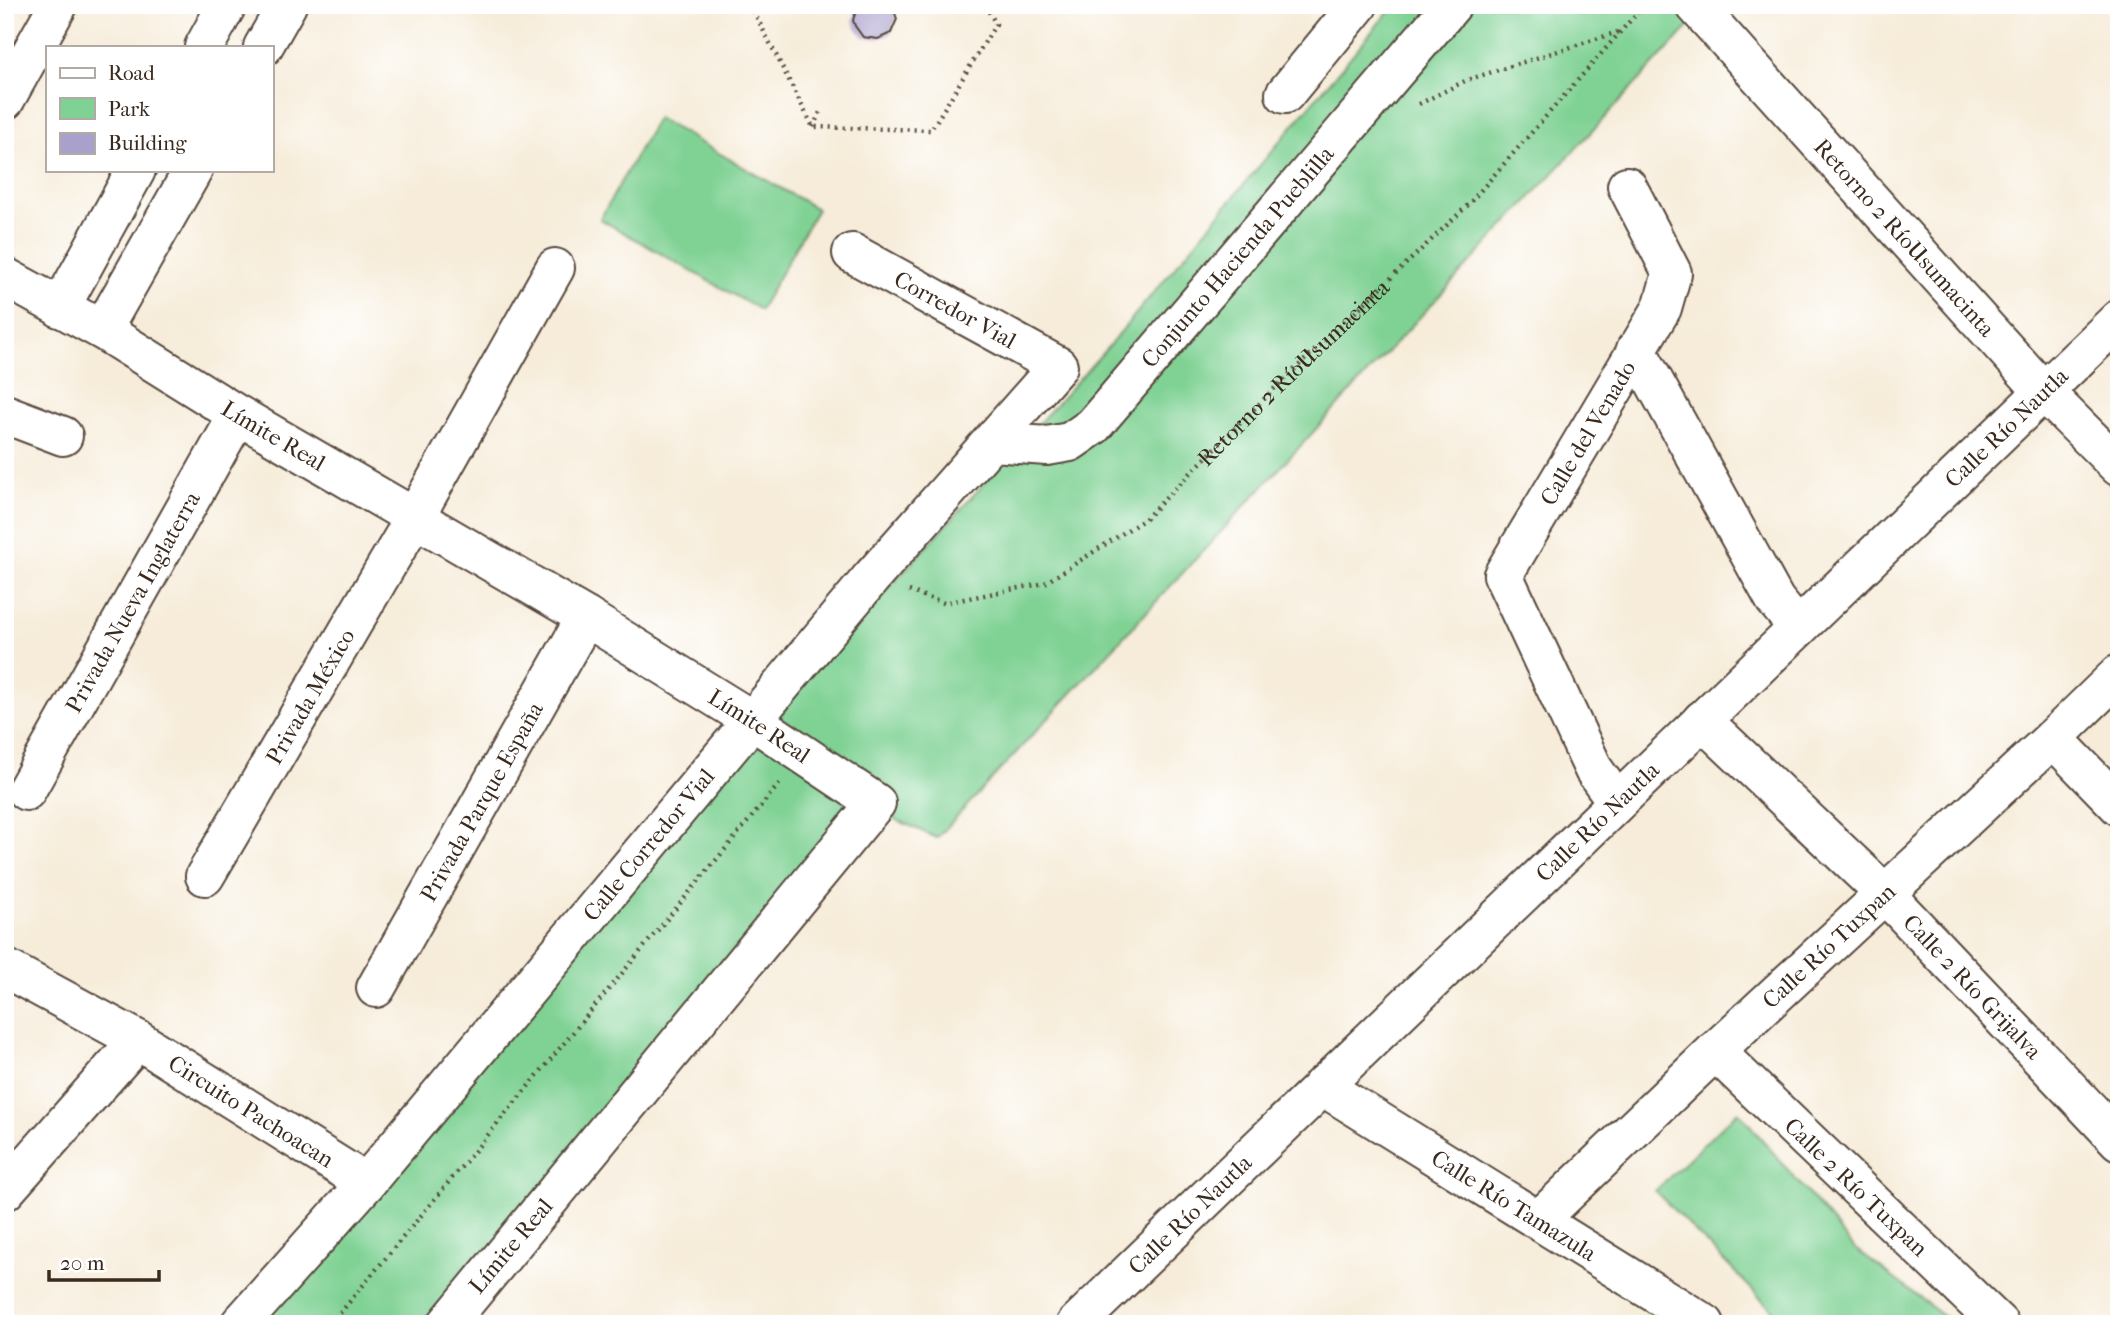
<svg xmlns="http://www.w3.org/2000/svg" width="2124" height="1329" viewBox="0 0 2124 1329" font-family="'IM FELL French Canon',serif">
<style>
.green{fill:#80d294;stroke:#5e7e59;stroke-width:2}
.building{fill:#aaa0cc}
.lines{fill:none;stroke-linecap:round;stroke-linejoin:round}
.minor-casing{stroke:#57473a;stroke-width:42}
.path{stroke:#57473a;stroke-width:4.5;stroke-dasharray:2 5;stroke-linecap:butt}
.minor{stroke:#fff;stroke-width:38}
.labels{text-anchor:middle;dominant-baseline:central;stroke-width:5;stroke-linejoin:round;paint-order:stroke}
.street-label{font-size:23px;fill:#3b2a1e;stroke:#fff}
</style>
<rect width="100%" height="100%" fill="#fff"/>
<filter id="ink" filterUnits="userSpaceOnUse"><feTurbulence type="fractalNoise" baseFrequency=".0143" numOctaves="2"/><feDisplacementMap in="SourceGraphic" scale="14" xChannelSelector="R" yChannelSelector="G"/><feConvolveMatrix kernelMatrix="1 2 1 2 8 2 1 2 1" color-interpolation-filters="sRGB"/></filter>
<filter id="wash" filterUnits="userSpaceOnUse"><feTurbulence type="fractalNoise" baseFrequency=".00686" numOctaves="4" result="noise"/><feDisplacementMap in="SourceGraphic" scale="28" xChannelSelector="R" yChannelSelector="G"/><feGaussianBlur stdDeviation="1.57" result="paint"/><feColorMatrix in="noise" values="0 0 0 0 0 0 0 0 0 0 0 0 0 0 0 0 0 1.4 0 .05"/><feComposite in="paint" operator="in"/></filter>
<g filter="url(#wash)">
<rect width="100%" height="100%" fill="#f6ecd9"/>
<g class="green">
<polygon points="1394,5 1709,5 937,838 866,806 432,1324 242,1324 760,730 1109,346"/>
<polygon points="657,118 817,209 760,310 600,219"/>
<polygon points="1738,1111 1854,1248 1954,1324 1788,1324 1782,1320 1655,1191"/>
</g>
<g id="blocks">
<polygon class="building" points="858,5 892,5 897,19 891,33 878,39 863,37 855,26 853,20"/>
</g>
</g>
<g filter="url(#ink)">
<use href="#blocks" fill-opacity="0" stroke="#57473a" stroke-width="2"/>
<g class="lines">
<g class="minor-casing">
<g id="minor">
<path id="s2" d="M1695,5l348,386 76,76"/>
<polyline points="204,47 227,5"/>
<polyline points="263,47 287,5"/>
<polyline points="1285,94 1358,5"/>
<polyline points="5,100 58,5"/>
<path id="s3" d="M5,277l97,53 136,85 348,202 166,103 124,83 -429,521"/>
<polyline points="60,308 136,170"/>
<polyline points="102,330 193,170"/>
<polyline points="1636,349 1775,600 1798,628"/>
<polyline points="5,414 63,436"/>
<path id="s4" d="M992,442l55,4 23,-4 23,-16 359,-421"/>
<path id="s5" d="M1702,720l183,174 234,247"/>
<polyline points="2053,738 2119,806"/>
<path id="s6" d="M26,791l212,-376"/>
<path id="s7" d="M1617,802l-23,-32 -91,-195 159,-267 10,-35 -45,-87"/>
<path id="s8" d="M205,876l210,-359 140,-249"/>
<path id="s9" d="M5,968l133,72 228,143"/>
<path id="s10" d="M376,988l210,-371"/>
<path id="s11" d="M1715,1051l284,273"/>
<path id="s12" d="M1322,1086l383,238"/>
<polyline points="5,1191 138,1040"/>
<path id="s13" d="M1539,1220l176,-169 338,-313 66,-64"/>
<path id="s14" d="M240,1324l126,-141 505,-605 187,-212 -206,-113"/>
<path id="s15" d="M1076,1324l1043,-1005"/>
</g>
</g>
<g class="path">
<polyline points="758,5 754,12 813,127 931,130 996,24 985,5"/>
<polyline points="1419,104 1467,80 1618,32"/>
<polyline points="813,127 821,110"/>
<path id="s1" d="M909,591l35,12 101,-20 100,-64 128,-129 194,-184 177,-201"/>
<polyline points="331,1324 780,783"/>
</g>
<use href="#minor" class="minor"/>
</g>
</g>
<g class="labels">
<g class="street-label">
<text stroke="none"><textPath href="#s2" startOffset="313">Retorno 2 RíoUsumacinta</textPath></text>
<text stroke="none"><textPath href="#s4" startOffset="329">Conjunto Hacienda Pueblilla</textPath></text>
<text transform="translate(955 310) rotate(29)">Corredor Vial</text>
<text stroke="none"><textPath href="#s1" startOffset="467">Retorno 2 RíoUsumacinta</textPath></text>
<text stroke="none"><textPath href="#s15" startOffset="1292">Calle Río Nautla</textPath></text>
<text stroke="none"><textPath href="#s7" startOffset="420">Calle del Venado</textPath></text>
<text stroke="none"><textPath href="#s3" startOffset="312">Límite Real</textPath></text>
<text stroke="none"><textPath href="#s6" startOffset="217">Privada Nueva Inglaterra</textPath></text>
<text stroke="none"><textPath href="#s8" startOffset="208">Privada México</textPath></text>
<text stroke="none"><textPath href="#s3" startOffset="878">Límite Real</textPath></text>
<text stroke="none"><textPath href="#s10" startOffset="214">Privada Parque España</textPath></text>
<text stroke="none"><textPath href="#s15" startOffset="724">Calle Río Nautla</textPath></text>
<text stroke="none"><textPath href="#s14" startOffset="630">Calle Corredor Vial</textPath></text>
<text stroke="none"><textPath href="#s13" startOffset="399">Calle Río Tuxpan</textPath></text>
<text stroke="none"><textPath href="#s5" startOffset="380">Calle 2 Río Grijalva</textPath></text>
<text stroke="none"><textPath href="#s9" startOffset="285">Circuito Pachoacan</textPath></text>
<text stroke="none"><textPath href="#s11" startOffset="196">Calle 2 Río Tuxpan</textPath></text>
<text stroke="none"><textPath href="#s12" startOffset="226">Calle Río Tamazula</textPath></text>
<text stroke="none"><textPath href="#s15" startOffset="158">Calle Río Nautla</textPath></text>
<text transform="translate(511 1246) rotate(-50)">Límite Real</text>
</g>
</g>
<rect width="2124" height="1329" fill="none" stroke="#fff" stroke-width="28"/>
<rect x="46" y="46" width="228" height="126" fill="#ffffff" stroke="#b1aaa5" stroke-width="2"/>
<rect x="60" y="68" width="35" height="10" fill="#ffffff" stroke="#b1aaa5" stroke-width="2"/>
<text x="108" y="80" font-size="21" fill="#3b2a1e">Road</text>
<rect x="60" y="98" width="35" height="21" fill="#80d294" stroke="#b1aaa5" stroke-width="2"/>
<text x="108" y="116" font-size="21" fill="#3b2a1e">Park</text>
<rect x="60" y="133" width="35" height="21" fill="#aaa0cc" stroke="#b1aaa5" stroke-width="2"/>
<text x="108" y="150" font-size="21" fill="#3b2a1e">Building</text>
<path d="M49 1270v10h110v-10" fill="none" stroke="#3b2a1e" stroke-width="3.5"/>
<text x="60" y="1270" font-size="21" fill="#3b2a1e" stroke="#ffffff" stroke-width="5" paint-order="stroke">20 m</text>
</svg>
